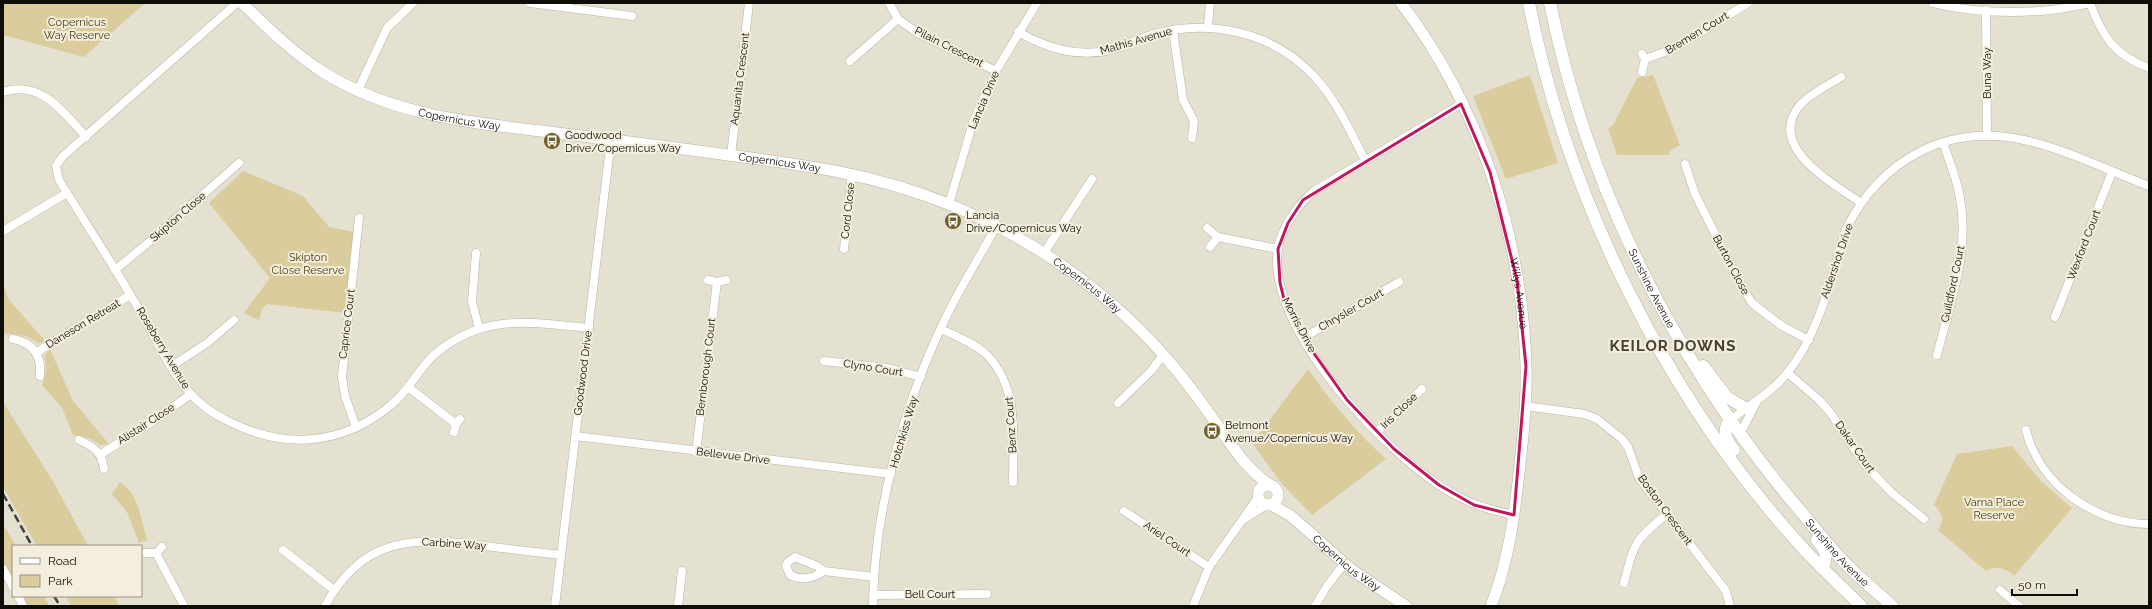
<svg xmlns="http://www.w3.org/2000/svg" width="2152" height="609" viewBox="0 0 2152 609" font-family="Raleway,sans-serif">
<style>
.green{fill:#dacc9d}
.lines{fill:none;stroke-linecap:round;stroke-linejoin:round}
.street-casing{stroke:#b9b4a4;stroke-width:9}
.secondary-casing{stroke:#b9b4a4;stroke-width:12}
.primary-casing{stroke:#b9b4a4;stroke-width:13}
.street{stroke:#fff;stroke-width:8}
.secondary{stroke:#fff;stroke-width:11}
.primary{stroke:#fff;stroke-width:12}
.rail{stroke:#434139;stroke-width:2.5;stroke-dasharray:8 4;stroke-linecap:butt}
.marked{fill:none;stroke:#c2185b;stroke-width:3;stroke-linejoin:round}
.labels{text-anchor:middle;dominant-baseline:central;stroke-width:4;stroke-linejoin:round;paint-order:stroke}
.park-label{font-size:11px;fill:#4c3e08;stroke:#f3eedd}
.street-label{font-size:11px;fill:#0f0d08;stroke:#f3eedd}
.poi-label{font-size:11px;fill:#0f0d08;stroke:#f3eedd;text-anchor:start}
.district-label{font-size:15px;font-weight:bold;letter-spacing:1px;fill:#444032;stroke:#f3eedd}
</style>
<rect width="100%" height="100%" fill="#e5e1d0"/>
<g class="green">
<polygon points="3,3 145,3 84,57 3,35"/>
<polygon points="1530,75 1558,163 1506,179 1473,96"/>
<polygon points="1653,75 1680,145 1671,150 1668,155 1617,155 1608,129 1613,125 1637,78"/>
<polygon points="243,171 303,196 329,227 354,232 345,313 267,304 262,309 259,320 244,313 270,278 209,203"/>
<polygon points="3,285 9,300 46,342 39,343 26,336 3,333"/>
<polygon points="50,349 73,401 109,444 100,445 89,438 73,435 62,408 42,385 46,372 45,355"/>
<path d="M1308,369c23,33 48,63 78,90l-74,56 -31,-32 -29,-40z"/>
<polygon points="3,402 54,483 88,546 37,546 3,487"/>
<path d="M2012,446l29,35 31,27 -58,68c-9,-8 -17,-11 -28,-5l-48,-41c7,-10 4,-18 -4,-25l23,-51z"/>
<path d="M120,482c19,12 21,38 27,58l-8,3 -12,-31 -15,-18z"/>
<polygon points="3,524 16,546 13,546 13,582 3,563"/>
<polygon points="21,596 44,596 49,606 26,606"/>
<polygon points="66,596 114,596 119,606 71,606"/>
</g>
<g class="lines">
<g class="street-casing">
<g id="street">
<path d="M237,3l-175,154 -6,9 3,14c26,42 53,83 78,126 17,29 31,62 53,87 11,13 25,22 40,29 56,28 113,23 161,-17 18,-14 27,-36 44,-51 48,-41 96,-32 154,-26"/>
<polyline points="530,3 632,16"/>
<polyline points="889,3 898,19 919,34 996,71"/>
<path d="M1933,3c51,12 107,12 157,0"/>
<path d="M2090,3c12,33 25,53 59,65"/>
<polyline points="1986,10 1987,136"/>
<polyline points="1208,27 1210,3"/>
<polyline points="1173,30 1183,100 1194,121 1192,138"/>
<path d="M1018,32c29,16 59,26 93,18 14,-4 26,-11 40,-15 56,-17 120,-4 162,40 23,24 37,56 52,85"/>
<polyline points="1645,59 1673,49 1748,3"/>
<polyline points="850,61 898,19"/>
<polyline points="1642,72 1645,59 1642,54"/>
<path d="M1841,77c-14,9 -30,16 -41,28 -35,42 33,78 61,98"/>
<polyline points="358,90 387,28 413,3"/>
<path d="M3,92c38,-13 61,21 83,45"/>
<path d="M1461,104l-147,87c-16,14 -33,36 -36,58 -13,80 114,213 179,247 19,10 37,15 57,19"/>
<polyline points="731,155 749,3"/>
<polyline points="1685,164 1695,194 1742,287 1752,303 1782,326 1809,340"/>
<polyline points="949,204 973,122 996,71 1037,3"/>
<polyline points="1207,228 1218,237 1278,249"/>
<polyline points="3,231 67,193"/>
<polyline points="1210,247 1218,237"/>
<polyline points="844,249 852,173"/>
<polyline points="476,253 472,302 479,328"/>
<polyline points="1044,253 1092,179"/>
<polyline points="115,270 149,242 239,163"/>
<polyline points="708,280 717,282 726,280"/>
<polyline points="2055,317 2112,172"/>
<path d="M941,329c15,7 33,14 45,25 34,34 27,84 27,128"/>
<polyline points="1303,338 1399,282"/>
<path d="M13,339c21,4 29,17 27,37"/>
<polyline points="37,352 130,295"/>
<path d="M1937,355c13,-51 33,-104 23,-157 -3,-19 -11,-37 -17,-56"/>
<polyline points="824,361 888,368 921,377"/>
<polyline points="172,366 207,343 234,320"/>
<polyline points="1788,373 1819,400 1830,412 1865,465 1892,493 1924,519"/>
<polyline points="408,387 456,424"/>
<polyline points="1118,403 1151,371 1163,355"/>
<polyline points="1525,406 1584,414 1597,419 1622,439 1628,447 1639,478 1720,583 1726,591 1730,606"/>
<path d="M1730,421c19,-17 42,-28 58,-49 32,-40 43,-95 58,-143 35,-69 100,-106 178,-89 41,9 85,31 125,46"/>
<polyline points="356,427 345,396 342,377 359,218"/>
<path d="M2026,430c13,54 69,94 123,94"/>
<polyline points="454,432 456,424 460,419"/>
<polyline points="1377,432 1422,389"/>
<polyline points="1740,434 1756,403"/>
<polyline points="575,436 891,474"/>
<path d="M79,440c15,7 23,12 25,29"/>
<polyline points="696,452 717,282"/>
<polyline points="101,454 155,420 191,394"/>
<polyline points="1124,511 1209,567"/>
<polyline points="1243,520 1268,504"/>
<polyline points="283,550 334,590"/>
<polyline points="146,553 156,553 162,547"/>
<polyline points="156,553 184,606"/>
<polyline points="3,569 13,587"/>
<path d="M824,571c-10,7 -23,10 -34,4l-4,-9 2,-4 7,-5 22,9 7,5 50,6"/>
<path d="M1624,583c10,-39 10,-43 42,-68"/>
<polyline points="2000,590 2019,606"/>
<polyline points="873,595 987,594"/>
<polyline points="18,596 23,606"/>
<path d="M325,606c37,-68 85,-69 154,-61 28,4 55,7 82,10"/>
<polyline points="555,606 611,139"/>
<polyline points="678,606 682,571"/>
<path d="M873,606c1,-97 31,-202 73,-289 15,-31 34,-61 50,-90"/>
<polyline points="1193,606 1209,567 1259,496"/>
<polyline points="1315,606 1327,586 1344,564"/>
</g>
</g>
<g class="secondary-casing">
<g id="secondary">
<path id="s1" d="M242,3c26,25 51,50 81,69 71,45 153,51 234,61 57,7 114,14 171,22 78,10 146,19 220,49 85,34 166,91 225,162 15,18 29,37 43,57 16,23 30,46 54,62"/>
<path id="s2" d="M1401,3c78,102 121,233 125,362 1,36 -3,72 -7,108 -5,46 -11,90 -28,133"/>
<circle cx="1268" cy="495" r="10"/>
<path id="s3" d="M1270,504l21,12 61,54 54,36"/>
</g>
</g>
<g class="primary-casing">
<g id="primary">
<path d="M1529,3c38,195 138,396 272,543 19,21 40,40 60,60"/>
<path id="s4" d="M1550,3c37,182 123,355 242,498 19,22 37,46 58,67 13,13 28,25 42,38"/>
<polyline points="1703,366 1727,397 1745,408"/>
<path d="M1730,421c-9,10 -3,20 4,29"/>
<path d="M1817,540c8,9 12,16 5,28"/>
</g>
</g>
<use href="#street" class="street"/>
<use href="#secondary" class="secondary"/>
<use href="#primary" class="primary"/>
<g class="rail">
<polyline points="3,494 32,546"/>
<polyline points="54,596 60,606"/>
</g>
</g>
<path class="marked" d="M1461,104l29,68 27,108 9,86 -12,149 -40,-10 -35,-20 -45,-36 -47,-49 -44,-62 -19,-39 -4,-16 -2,-34 10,-26 15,-23z"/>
<defs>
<g id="bus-disc" transform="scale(0.9)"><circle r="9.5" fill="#6f602e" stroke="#f3eedd"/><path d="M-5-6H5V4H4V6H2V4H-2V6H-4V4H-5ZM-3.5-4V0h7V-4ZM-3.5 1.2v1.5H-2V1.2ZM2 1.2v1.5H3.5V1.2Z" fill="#fff"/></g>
</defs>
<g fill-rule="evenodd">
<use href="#bus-disc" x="552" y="141"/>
<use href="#bus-disc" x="953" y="221"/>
<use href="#bus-disc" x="1212" y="431"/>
</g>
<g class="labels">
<g class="park-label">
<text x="77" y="22">Copernicus<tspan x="77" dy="13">Way Reserve</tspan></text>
<text x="308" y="257">Skipton<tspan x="308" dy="13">Close Reserve</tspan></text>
<text x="1994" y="502">Varna Place<tspan x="1994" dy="13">Reserve</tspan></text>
</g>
<g class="street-label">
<text transform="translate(1697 33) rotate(-31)">Bremen Court</text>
<text transform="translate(1136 41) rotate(-16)">Mathis Avenue</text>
<text transform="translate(949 47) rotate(27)">Pilain Crescent</text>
<text transform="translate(1987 73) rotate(-90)">Buna Way</text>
<text transform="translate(740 79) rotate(-83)">Aquanita Crescent</text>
<text transform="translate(984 100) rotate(-67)">Lancia Drive</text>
<text stroke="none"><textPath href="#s1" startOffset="252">Copernicus Way</textPath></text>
<text stroke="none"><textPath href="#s1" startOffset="575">Copernicus Way</textPath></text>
<text transform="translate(848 211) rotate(-84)">Cord Close</text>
<text transform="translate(178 217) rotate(-41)">Skipton Close</text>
<text transform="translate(2084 245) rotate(-69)">Wexford Court</text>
<text transform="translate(1837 261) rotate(-71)">Aldershot Drive</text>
<text transform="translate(1731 265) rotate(62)">Burton Close</text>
<text transform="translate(1953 284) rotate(-78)">Guildford Court</text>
<text stroke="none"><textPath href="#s1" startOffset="911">Copernicus Way</textPath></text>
<text stroke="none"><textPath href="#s4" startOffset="304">Sunshine Avenue</textPath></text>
<text stroke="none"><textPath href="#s2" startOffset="317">Willys Avenue</textPath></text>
<text transform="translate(1351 310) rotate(-30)">Chrysler Court</text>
<text transform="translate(83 324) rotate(-31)">Daneson Retreat</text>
<text transform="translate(347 324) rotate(-83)">Caprice Court</text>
<text transform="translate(1299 325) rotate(62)">Morris Drive</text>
<text transform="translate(163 348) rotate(59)">Roseberry Avenue</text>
<text transform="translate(706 367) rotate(-83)">Bernborough Court</text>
<text transform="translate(873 368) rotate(9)">Clyno Court</text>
<text transform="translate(583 373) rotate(-83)">Goodwood Drive</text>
<text transform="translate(1399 411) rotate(-44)">Iris Close</text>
<text transform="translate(146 424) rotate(-33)">Alistair Close</text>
<text transform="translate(1011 425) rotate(-94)">Benz Court</text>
<text transform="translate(904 432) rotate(-74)">Hotchkiss Way</text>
<text transform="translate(1855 447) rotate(55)">Dakar Court</text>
<text transform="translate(733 456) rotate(7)">Bellevue Drive</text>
<text transform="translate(1665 510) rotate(54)">Boston Crescent</text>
<text transform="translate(1167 539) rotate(34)">Ariel Court</text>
<text transform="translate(454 544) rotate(4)">Carbine Way</text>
<text stroke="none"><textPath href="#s4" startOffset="628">Sunshine Avenue</textPath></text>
<text stroke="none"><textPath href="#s3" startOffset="97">Copernicus Way</textPath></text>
<text x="930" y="594">Bell Court</text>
</g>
<g class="poi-label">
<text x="565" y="135">Goodwood<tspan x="565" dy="13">Drive/Copernicus Way</tspan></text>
<text x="966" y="215">Lancia<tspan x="966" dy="13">Drive/Copernicus Way</tspan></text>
<text x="1225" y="425">Belmont<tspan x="1225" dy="13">Avenue/Copernicus Way</tspan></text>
</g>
<g class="district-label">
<text x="1673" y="346">KEILOR DOWNS</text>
</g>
</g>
<rect width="2152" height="609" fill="none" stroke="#0f0d08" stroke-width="8"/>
<rect x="12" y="545" width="130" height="52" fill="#f3eedd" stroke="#989488"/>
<rect x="20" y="558" width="20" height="6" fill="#ffffff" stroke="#989488"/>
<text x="48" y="565" font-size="12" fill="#0f0d08">Road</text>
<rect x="20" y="575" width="20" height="12" fill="#dacc9d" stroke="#989488"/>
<text x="48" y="585" font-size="12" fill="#0f0d08">Park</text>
<path d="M2012 589v6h65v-6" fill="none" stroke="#0f0d08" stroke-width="2"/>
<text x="2018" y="589" font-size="12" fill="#0f0d08" stroke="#f3eedd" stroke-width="3" paint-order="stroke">50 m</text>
</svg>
